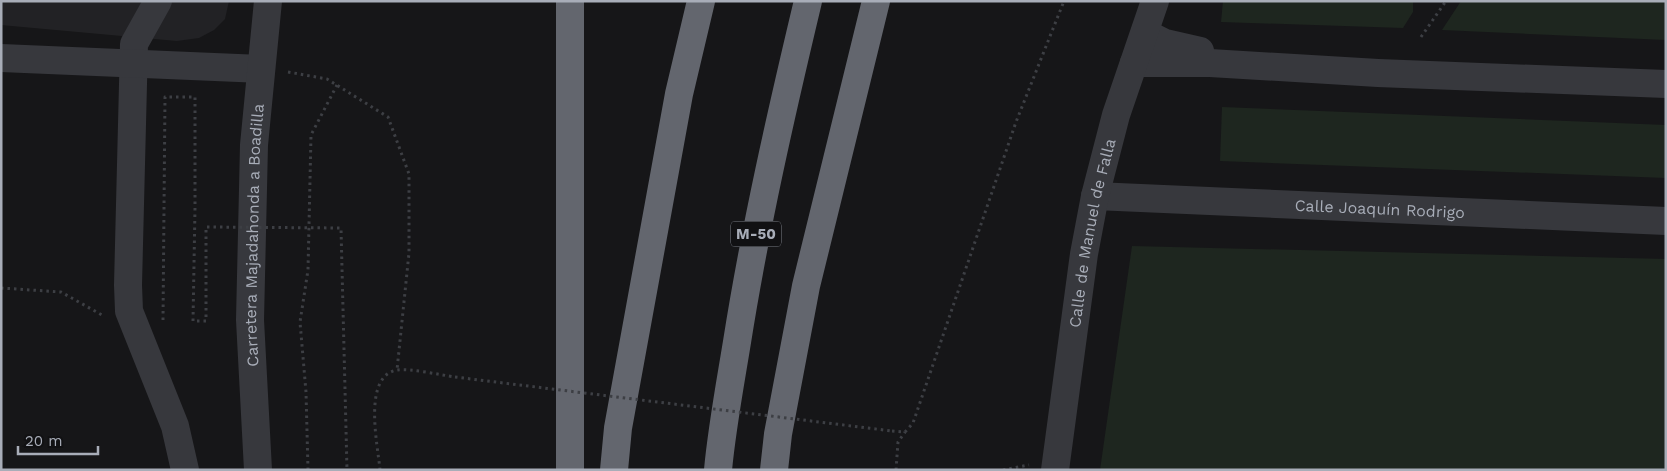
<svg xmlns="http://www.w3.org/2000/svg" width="1667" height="471" viewBox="0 0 1667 471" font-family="'Work Sans',sans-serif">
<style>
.built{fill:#222225}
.green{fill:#1e261f}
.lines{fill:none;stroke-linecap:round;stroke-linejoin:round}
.path{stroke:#3d3f44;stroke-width:3;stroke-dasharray:2.5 4;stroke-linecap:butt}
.minor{stroke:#37383d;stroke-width:28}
.highway{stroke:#63666e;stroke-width:28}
.path-bridge{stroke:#3d3f44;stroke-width:3;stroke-dasharray:2.5 4;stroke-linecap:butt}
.labels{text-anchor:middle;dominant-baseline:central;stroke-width:4;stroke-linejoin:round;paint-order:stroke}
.shield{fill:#111113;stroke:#7b7e86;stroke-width:1}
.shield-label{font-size:15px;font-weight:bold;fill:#a8adb8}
.street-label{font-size:16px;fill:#a8adb8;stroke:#111113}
</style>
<rect width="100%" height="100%" fill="#161618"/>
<polygon class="built" points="1,1 229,1 225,19 214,30 199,38 177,41 1,25"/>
<g class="green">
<polygon points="1223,1 1413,1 1413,12 1403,28 1221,22"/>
<polygon points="1461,1 1666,1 1666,40 1442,30"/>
<polygon points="1222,107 1666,125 1666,178 1220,161"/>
<polygon points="1132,246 1666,259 1666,470 1100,470"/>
</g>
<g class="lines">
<g class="path">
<polyline points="1421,37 1446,1"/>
<polyline points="288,72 327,79 388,117 409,174 409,253 397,370"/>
<polyline points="1,288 61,292 102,315"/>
<polyline points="163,320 165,97 195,97 195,208"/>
<polyline points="892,431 905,432 913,423 1016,122 1064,1"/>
<polyline points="308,470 306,392 300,322 308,270 311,135 337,85"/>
<path d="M380,470c-2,-24 -18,-94 17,-100 12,-2 44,5 58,7"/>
<polyline points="896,470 898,442 905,432"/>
<polyline points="1003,470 1029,465"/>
</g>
<g class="minor">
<polyline points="158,1 134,44 128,285 129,311 175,426 185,470"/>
<polyline points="1145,33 1165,43 1200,51"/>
<polyline points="1,58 260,69"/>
<polyline points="1134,63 1210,63 1378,73 1666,84"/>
<path id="s1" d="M1095,196l571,25"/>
<path id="s2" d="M258,470l-8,-150 4,-175 14,-144"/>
<path id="s3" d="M1055,470l29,-216 11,-58 21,-81 39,-114"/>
</g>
<g class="highway">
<polyline points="570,470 570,1"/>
<polyline points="614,470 618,428 679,94 701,1"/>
<path d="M718,470c4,-43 12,-85 19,-128 18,-114 44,-228 71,-341"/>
<polyline points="774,470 778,434 806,286 876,1"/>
</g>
<g class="path-bridge">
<polyline points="195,208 193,321 206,321 206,227 341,228 347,470"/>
<polyline points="455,377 892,431"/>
</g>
</g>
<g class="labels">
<rect class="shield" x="731" y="221.5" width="50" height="25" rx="4"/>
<g class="shield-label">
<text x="756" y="234">M-50</text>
</g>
<g class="street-label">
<text stroke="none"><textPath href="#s1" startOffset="285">Calle Joaquín Rodrigo</textPath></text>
<text stroke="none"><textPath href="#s3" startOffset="240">Calle de Manuel de Falla</textPath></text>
<text stroke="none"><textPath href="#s2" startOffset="235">Carretera Majadahonda a Boadilla</textPath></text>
</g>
</g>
<rect width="1667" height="471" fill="none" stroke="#a8adb8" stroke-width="5"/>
<path d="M18 446v8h80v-8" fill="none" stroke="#a8adb8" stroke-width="2.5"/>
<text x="25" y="446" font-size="15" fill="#a8adb8" stroke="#111113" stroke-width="4" paint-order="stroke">20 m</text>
</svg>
